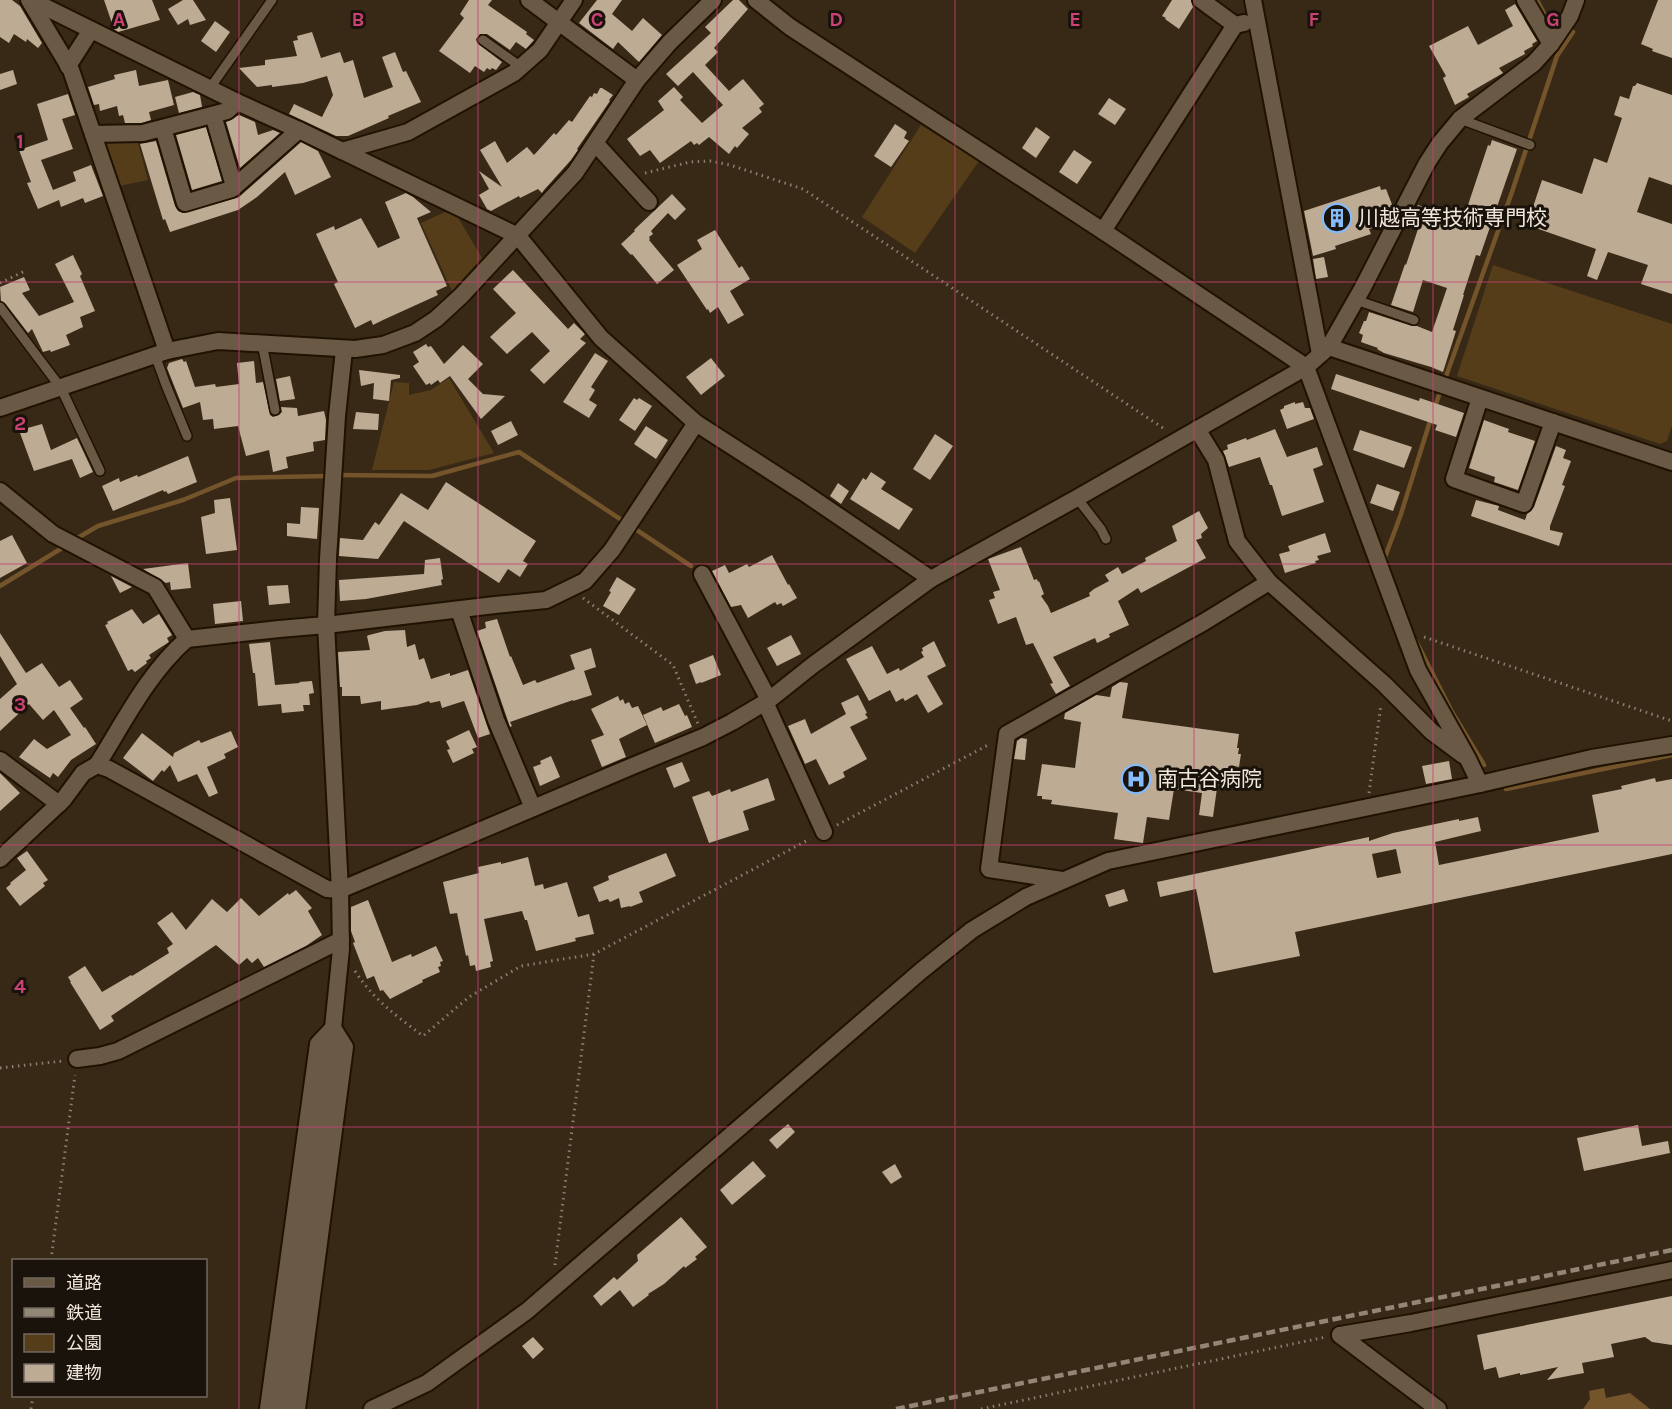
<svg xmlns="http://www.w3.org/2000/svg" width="1672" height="1409" viewBox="0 0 1672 1409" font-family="Karla,'Noto Sans JP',sans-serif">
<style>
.green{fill:#563d19}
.water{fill:#74552b}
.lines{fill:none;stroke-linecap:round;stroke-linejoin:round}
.stream{stroke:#74552b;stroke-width:4.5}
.building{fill:#bdab94;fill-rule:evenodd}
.service-casing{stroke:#1f1201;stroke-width:12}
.minor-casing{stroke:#1f1201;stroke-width:20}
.tertiary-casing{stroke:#1f1201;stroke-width:20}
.path{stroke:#8c7f70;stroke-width:3;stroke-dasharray:1.5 4.5;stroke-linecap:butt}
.service{stroke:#6a5944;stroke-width:9}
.minor{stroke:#6a5944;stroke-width:16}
.tertiary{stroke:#6a5944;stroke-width:16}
.rail{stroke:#928676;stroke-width:4.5;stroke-dasharray:9 4.5;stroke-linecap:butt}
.grid{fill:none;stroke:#cb4275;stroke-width:1.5;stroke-opacity:0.55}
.labels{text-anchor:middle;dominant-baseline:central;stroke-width:6;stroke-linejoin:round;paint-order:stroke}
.poi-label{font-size:21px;fill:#f1e8dc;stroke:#1a130b;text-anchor:start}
.grid-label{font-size:20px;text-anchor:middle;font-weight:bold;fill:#cb4275;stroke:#1a130b;stroke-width:6;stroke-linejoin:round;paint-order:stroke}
</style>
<rect width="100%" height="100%" fill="#382916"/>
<g class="green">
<polygon points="921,125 979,161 915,253 862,217"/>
<polygon points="136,136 148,180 114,187 99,139"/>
<polygon points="447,211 456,214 482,258 452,291 421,223"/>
<polygon points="1493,265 1672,324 1672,426 1667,441 1660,444 1457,376"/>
<polygon points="449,378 494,453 429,470 372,470 394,382 409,383 409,395 431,390"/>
</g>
<polygon class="water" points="1604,1388 1606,1398 1630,1393 1650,1409 1583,1409 1590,1399 1589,1391"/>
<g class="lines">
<g class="stream">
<polyline points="1537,0 1551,27 1556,29"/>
<polyline points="1444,382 1512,192 1557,56 1573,32 1565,30"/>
<polyline points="1435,407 1441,389"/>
<polyline points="338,475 432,476 519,452 691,566"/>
<polyline points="74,540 98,526 183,500 236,478 329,476"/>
<polyline points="1386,560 1385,557 1401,514 1431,418"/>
<polyline points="0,586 67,545"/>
<polyline points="1416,641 1452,712 1484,765"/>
<polyline points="1506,789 1672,755"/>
</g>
</g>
<g class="building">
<polygon points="0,0 12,0 20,6 42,43 38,48 27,39 26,42 14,34 9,43 0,37"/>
<polygon points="104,0 152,0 160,20 118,32 114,29"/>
<polygon points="183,0 193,0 206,20 190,25 188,19 178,25 168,9"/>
<polygon points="469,0 492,0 488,5 527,32 526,34 534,40 526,49 516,42 510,50 487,34 480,34 476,39 477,43 502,62 496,70 492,68 490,70 487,68 484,72 475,66 470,73 439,51 464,18 460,14"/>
<polygon points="597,0 622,0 612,14 632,31 643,18 662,35 639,62 618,42 613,49 579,23"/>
<polygon points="733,0 739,0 748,9 714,48 718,52 705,65 729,91 743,79 764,104 759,108 762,112 742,128 749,134 737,148 735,146 729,154 709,137 699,145 697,143 694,145 691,141 660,163 650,150 640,156 627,139 664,110 658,101 674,87 683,97 680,100 702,123 723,105 693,72 678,86 666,74 711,33 705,27"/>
<polygon points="1172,0 1191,0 1193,7 1179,29 1165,19 1166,18 1162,16"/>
<polygon points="1658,0 1672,0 1672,58 1652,51 1653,49 1641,44"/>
<polygon points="1515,4 1537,41 1532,44 1533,46 1524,51 1525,54 1499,68 1503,73 1467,94 1469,97 1455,105 1443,78 1446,76 1429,46 1468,26 1478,45 1513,26 1505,10"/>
<polygon points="215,21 230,32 216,52 201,41"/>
<polygon points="312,32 321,58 340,52 344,63 353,60 364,98 393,87 382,57 395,52 403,72 406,71 421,102 388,116 389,118 348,136 336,136 289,114 294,104 322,117 333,95 327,76 303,83 272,87 272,85 257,87 239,68 265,65 265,60 297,56 293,41 298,40 297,36"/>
<polygon points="13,70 17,84 0,90 0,74"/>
<polygon points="136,70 139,86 168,80 174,105 149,112 151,120 142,123 125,123 123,115 119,116 117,106 100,111 99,104 94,105 88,87 115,79 114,75"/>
<polygon points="1637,83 1672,95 1672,185 1649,177 1637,212 1672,224 1672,294 1641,284 1648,265 1608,252 1597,280 1587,276 1596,249 1527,225 1542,180 1582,194 1594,158 1607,163 1622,118 1614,115 1620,96 1629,99 1633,86 1635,86"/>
<polygon points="600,88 602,88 613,95 609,100 610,101 577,149 578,150 571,160 544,190 542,193 538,189 520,198 519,196 491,211 487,209 479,195 489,189 479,171 502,187 480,150 495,141 507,163 527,147 534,155 554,133 556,135 569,120 572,122 590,96 592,97 594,93 597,94"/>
<polygon points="193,92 200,95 202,107 179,113 175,97"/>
<polygon points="68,94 75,115 62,119 73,149 41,160 53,190 76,181 73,172 91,165 103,196 85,203 83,198 61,207 59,200 38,209 27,183 31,182 19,150 48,140 37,104"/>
<polygon points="1109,98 1126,109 1115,125 1098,114"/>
<polygon points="239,115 255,122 258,135 273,130 280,133 240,168 226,122"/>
<polygon points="895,124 907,132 904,138 909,141 891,167 874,156"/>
<polygon points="206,127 222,181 192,190 176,135"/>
<polygon points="1036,127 1050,137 1036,158 1022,148"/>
<polygon points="1492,140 1517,149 1480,256 1476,255 1463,295 1464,295 1453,330 1456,331 1443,372 1431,367 1384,353 1377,349 1378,348 1361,342 1363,335 1359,333 1364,321 1366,321 1369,312 1412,326 1417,326 1432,332 1447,288 1423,280 1413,312 1391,305 1405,264 1406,265 1421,220 1413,217 1418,205 1463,220 1488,145 1490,146"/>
<polygon points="156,141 175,206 178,211 183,213 239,197 301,142 318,151 331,177 295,195 285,172 257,197 238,210 170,232 165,219 163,220 140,144"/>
<polygon points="1074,150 1092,162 1077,184 1059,172"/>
<polygon points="1380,186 1381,190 1386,189 1393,207 1390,212 1376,216 1378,220 1370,223 1372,228 1369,229 1371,234 1335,246 1336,249 1313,256 1304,211"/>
<polygon points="406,193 413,197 431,212 417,218 447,286 436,291 438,295 383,320 373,325 371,320 355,328 334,284 338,282 316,234 334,226 335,230 361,218 378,248 400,238 385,202"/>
<polygon points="672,194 686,209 675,220 668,213 651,231 653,234 649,237 650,239 649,240 674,270 657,284 632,254 631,255 621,244 635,231 634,230"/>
<polygon points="715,230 739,268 742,266 750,279 730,291 744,315 728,324 718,307 710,313 708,309 707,310 677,265 702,249 697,240"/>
<polygon points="73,255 82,274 80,276 95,311 80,317 83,327 66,335 70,345 51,352 50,350 43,352 32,329 28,333 5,303 1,301 0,287 24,277 30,290 22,293 39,316 74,302 55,264"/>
<polygon points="1324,257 1328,277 1316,279 1313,259"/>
<polygon points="513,270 568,329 574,323 585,334 580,339 586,343 544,384 530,370 550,351 532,332 507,354 490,337 516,313 493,289"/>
<polygon points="426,344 428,347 431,346 444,364 463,345 483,364 468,379 483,394 505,396 481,419 450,376 440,383 438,380 431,385 430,383 426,385 413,366 419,362 413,352"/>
<polygon points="595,353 608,361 591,387 595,390 589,400 597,405 589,418 563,402"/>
<polygon points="711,358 725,376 701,395 686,377"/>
<polygon points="182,359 184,362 186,361 195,387 215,384 216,387 239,384 237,363 254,361 256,383 263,382 270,415 273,417 279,415 282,412 281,407 297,408 298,416 324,411 326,420 325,440 313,442 314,451 286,457 288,468 273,472 269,450 246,456 238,426 214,429 213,419 203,420 200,402 183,408 167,368 169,363"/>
<polygon points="359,370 400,375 400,378 391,380 389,401 373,399 374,383 361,386"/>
<polygon points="1336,374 1419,401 1420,398 1464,413 1456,437 1435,430 1437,425 1331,389"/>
<polygon points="290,376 295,399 280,401 276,379"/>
<polygon points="634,398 637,400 639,398 652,406 635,431 619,420"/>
<polygon points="1295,402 1295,404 1303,402 1305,408 1310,408 1314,419 1287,429 1280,410 1284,408 1284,406"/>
<polygon points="356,412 379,414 378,430 353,429"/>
<polygon points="1484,420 1509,429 1508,432 1535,441 1518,490 1494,482 1495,477 1469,468"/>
<polygon points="511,421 518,435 498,445 491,431"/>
<polygon points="42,424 51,450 77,438 93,472 80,478 72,459 34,471 20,433 25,432 24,429"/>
<polygon points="646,426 668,440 656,459 634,444"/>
<polygon points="1275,429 1287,457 1317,447 1323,465 1313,469 1324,502 1282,516 1272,485 1270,485 1260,457 1229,467 1223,451 1228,449 1227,445 1246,438 1247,440"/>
<polygon points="1360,430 1412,447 1404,468 1353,450"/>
<polygon points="935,434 953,446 930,480 913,469"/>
<polygon points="1556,446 1566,450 1563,458 1571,461 1562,485 1565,486 1550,526 1550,530 1563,533 1559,546 1471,516 1476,500 1499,506 1498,510 1525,520 1527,514 1534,507"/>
<polygon points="188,456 197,482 168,494 166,491 164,492 163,490 113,511 102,486 119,478 120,482 137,475 138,477"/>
<polygon points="871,472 886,482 881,489 913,509 899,530 850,499 863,478 866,480"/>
<polygon points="446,482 536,541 523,561 528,564 520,577 508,569 499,583 404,521 378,559 339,556 340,538 363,540 375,522 379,525 401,493 428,510"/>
<polygon points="838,483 849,491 841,504 830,496"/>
<polygon points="1377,484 1400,492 1393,511 1370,503"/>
<polygon points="230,498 237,550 206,554 201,517 215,513 214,500"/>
<polygon points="301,507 319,508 317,539 287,536 287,523 300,524"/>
<polygon points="1199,511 1208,528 1201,534 1202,538 1196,540 1206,558 1141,593 1138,588 1118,601 1129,625 1109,634 1110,637 1097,643 1095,638 1053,657 1070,686 1056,694 1050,684 1053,683 1033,643 1026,645 1016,617 998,624 989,600 995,598 993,592 1000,590 988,559 1021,547 1034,580 1037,579 1038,582 1039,581 1044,594 1041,596 1048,606 1051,613 1090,596 1089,593 1094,589 1109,581 1105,575 1118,567 1122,574 1146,561 1145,558 1177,541 1172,526"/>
<polygon points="1325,533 1331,552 1317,556 1319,560 1315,561 1316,563 1285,573 1279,554 1290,551 1288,546"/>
<polygon points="12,535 27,563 0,578 0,541"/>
<polygon points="772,555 788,585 789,584 797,598 783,606 781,603 777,605 775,602 748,618 741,605 731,607 712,571 725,565 729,573 747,564 749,567"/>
<polygon points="440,558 443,579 441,580 442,585 366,599 340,601 339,580 424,574 425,560"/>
<polygon points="188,563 191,588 171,590 170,582 166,583 143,569"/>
<polygon points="111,576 132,587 120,593"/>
<polygon points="617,577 636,589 619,615 603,606 611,592 609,591"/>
<polygon points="288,585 290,603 269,605 267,586"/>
<polygon points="241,601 243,621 215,624 213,604"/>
<polygon points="132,609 143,624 159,614 172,635 167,638 169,642 149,655 151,658 146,661 147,663 135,672 132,669 128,671 105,625 108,624 107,622"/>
<polygon points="497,619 510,657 511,656 523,685 535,680 537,683 575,669 570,655 591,648 596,667 584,671 592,695 573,701 573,700 510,722 512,726 510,727 477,631 486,628 485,622"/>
<polygon points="405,630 407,647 415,644 419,660 424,658 431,679 450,673 450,676 468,670 490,734 478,738 464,701 442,708 440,701 430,703 429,701 417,705 381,710 381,701 361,704 360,696 342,696 342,687 340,687 338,652 370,650 367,636 369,635 385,631"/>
<polygon points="0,633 26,673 42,663 59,687 70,680 83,699 70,708 84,728 85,727 96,744 71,760 58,777 53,773 50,778 19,757 34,739 47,749 71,735 54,710 43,720 29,704 0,731 0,699 17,684 0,656"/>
<polygon points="791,635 801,654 777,666 767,648"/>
<polygon points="934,641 946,666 927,676 943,704 928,713 917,694 905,701 903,698 896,702 890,690 869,701 846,659 872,646 887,674 899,668 900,671 924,657 921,652 923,651 922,648"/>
<polygon points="270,642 275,685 300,683 299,682 312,681 314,693 309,694 310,705 303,705 304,711 282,713 281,704 258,706 255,673 253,673 249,644"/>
<polygon points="713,655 721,675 701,683 701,682 696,684 689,665"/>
<polygon points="1120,682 1128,683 1122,718 1239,734 1237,748 1239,748 1238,754 1241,754 1239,767 1234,766 1231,790 1217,788 1213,817 1199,815 1202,793 1174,789 1169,820 1147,817 1143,843 1114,839 1118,813 1051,804 1052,800 1042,799 1042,796 1037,796 1042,764 1075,768 1081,722 1064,719 1065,713 1096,695 1110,697 1112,687"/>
<polygon points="858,695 867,713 865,714 868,718 850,727 867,759 843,772 845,777 829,785 816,759 805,764 788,726 805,719 811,734 846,714 841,703"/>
<polygon points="618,696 620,701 623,699 625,704 629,702 632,708 638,706 647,725 619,739 626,757 602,767 591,740 604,735 591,709"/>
<polygon points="679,704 685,716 687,715 692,727 655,743 643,715 661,707 663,711"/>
<polygon points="469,730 477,747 472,749 474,753 453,763 447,750 450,749 446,741"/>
<polygon points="231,731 238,747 224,754 226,758 207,767 218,793 209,797 197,774 178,782 170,765 164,772 162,770 153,781 123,758 142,733 173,757 174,753 199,740 201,743"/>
<polygon points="1021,738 1027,739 1025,760 1014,759 1017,741"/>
<polygon points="551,756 560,777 540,786 533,767 541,764 540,761"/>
<polygon points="1449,761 1452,779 1426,784 1422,766"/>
<polygon points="682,762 690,781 674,788 666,768"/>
<polygon points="0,773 20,793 0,811"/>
<polygon points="768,778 775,800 743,811 749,830 709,843 692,797 709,791 712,796 730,789 731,792"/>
<path d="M1655,778l1,4 16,-3v75l-377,78 5,24 -85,17 -2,-1 -17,-83 -36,8 -3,-15 212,-45v4l24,-8 66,-14v2l19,-4 3,14 -46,11 4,23 160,-33 -7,-37 30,-6 -1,-3zM1396,849l5,24 -24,5 -5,-24z"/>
<polygon points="27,851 48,880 43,883 45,886 20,906 6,888 11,884 10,883 26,870 17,858"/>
<polygon points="666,853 676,876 639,892 643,902 630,907 630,906 621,908 619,898 610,902 608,899 599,902 593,887 609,880 608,876"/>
<polygon points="528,857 535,886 543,884 544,889 567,882 578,917 589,914 594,934 575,938 576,941 536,951 527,920 525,920 522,911 484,919 493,961 490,962 491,967 476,971 475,965 470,966 468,955 466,956 457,913 450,914 443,882 479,873 478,867 501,862 501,864"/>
<polygon points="1124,889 1128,901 1109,907 1105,895"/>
<polygon points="296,890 312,908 308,911 322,935 306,946 264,967 258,958 252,963 247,958 239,965 216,945 111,1016 114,1021 100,1030 70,982 71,982 68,977 85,966 102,992 131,975 132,976 169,953 167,948 173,944 157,923 172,912 186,930 212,899 227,912 241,898 259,916 288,893 289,895"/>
<polygon points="368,900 392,962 411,954 412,957 436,946 443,961 440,962 441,966 438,967 440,972 422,980 423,982 390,999 383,990 380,991 374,976 367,979 353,943 355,942 351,931 351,907"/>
<polygon points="788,1124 795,1132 777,1149 769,1140"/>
<polygon points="1638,1125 1642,1146 1668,1141 1670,1153 1584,1171 1577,1138"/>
<polygon points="753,1161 766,1176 732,1205 720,1190"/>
<polygon points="895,1164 902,1177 891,1184 882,1172"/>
<polygon points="681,1217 707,1247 695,1257 697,1259 685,1268 684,1266 664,1284 648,1294 649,1295 633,1307 620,1290 601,1306 593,1296 614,1277 617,1280 638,1261 637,1255"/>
<polygon points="1672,1296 1672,1345 1652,1342 1645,1337 1611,1344 1614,1357 1582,1363 1584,1373 1547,1380 1558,1367 1520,1375 1520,1373 1499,1378 1496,1367 1484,1370 1477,1335"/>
<polygon points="533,1337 544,1349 533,1359 522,1346"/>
</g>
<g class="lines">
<g class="service-casing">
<g id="service">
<polyline points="483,40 521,67"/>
<polyline points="210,88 272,0"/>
<polyline points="1460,119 1530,145"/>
<polyline points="1356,300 1414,320"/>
<polyline points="0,307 61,388 100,471"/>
<polyline points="262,343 275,410"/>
<polyline points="155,355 166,385 187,436"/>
<polyline points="1077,498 1101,529 1106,539"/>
</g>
</g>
<g class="minor-casing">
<g id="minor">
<polyline points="29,0 71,70 167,351"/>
<polyline points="31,0 237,102 299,130 518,236 601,338 696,423 803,492 931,579"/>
<polyline points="529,0 637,80"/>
<polyline points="1201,0 1235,25 1244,23"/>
<polyline points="1253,0 1320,354"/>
<polyline points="1525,0 1551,44"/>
<polyline points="68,66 91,30"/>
<polyline points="213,115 234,186"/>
<polyline points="163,128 185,203 232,189 299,130"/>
<polyline points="93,134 143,133 227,111 237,102"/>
<polyline points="596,144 649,202"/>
<polyline points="342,151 408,132 514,73 540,50 574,0"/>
<polyline points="1103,231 1235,25"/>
<polyline points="1480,398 1454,479 1524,504 1553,422"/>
<polyline points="1197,429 1216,460 1237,541 1269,582 1384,684 1432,732 1463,755"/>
<polyline points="0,491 53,534 155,587 187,639"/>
<polyline points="702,574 769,700"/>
<polyline points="459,610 496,720 533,808"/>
<polyline points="765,702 824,832"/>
<polyline points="0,760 59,804"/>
<path d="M97,765c27,-43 51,-92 90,-126l92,-10 47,-4 169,-20 51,-5 39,-19 27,-31 84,-127"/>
<polyline points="0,859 63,800 83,773 97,765 109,769 327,889 340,890 635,765 703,737 732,722 769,700 813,665 931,579 1077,498 1306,367 1329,347 1362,289 1427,163 1440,143 1460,119 1534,63 1551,44 1570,16 1576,0"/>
<polyline points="1062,880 989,869 1007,734 1204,622 1269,582"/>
<polyline points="77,1059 100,1056 118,1051 341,940"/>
<polyline points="1340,1335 1411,1323 1672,1270"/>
<polyline points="1340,1335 1438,1409"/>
<polyline points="268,1409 318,1044 333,1028"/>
<polyline points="283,1409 333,1028 341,949 340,890 326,625 328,559 337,416 344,350"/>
<polyline points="297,1409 345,1047 333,1028"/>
<polyline points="372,1409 427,1383 527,1311 921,971 972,930 1026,897 1108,861 1480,784 1468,759 1418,670 1306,367 1103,231 790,27 756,0"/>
</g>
</g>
<g class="tertiary-casing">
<g id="tertiary">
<polyline points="1329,347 1672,462"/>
<polyline points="0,408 167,351 218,341 355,349 383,345 415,333 436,319 461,296 575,173 637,80 670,42 713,0"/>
<polyline points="1480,784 1592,758 1672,745"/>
</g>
</g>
<g class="path">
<polyline points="645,173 690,162 710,161 730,165 803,189 1166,430"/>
<polyline points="0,283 27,270"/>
<polyline points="583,598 673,665 698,724"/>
<polyline points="1424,637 1672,721"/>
<polyline points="1369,793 1381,704"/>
<polyline points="837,825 990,744"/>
<path d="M355,971c20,30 39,43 68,65l46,-39 52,-31 73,-12 216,-115"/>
<polyline points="0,1068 63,1061"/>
<polyline points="51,1260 75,1075"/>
<polyline points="555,1265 594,954"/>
<polyline points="31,1409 33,1396"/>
<polyline points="981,1409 1326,1337"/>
</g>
<use href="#service" class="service"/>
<use href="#minor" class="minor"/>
<use href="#tertiary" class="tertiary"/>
<polyline class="rail" points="896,1409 1672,1250"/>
</g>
<path class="grid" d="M239,0v1409M478,0v1409M717,0v1409M955,0v1409M1194,0v1409M1433,0v1409M0,282h1672M0,564h1672M0,845h1672M0,1127h1672"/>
<defs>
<g id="building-ring" transform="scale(1.5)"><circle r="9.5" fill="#1a130b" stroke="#85bbfb" stroke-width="1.5"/><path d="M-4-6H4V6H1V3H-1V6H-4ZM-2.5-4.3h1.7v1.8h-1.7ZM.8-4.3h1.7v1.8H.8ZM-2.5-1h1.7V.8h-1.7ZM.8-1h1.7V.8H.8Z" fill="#85bbfb"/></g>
<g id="hospital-ring" transform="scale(1.5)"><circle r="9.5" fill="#1a130b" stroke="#85bbfb" stroke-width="1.5"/><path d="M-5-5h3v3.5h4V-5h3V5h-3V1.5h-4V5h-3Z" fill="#85bbfb"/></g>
</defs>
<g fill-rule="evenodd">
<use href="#building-ring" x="1337" y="218"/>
<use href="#hospital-ring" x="1136" y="779"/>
</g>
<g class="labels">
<g class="poi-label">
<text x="1358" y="218">川越高等技術専門校</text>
<text x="1157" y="779">南古谷病院</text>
</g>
</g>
<g class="grid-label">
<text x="119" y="26">A</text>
<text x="358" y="26">B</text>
<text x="597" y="26">C</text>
<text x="836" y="26">D</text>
<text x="1075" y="26">E</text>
<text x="1314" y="26">F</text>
<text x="1553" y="26">G</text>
<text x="20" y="148">1</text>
<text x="20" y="430">2</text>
<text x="20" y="711">3</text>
<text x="20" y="993">4</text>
</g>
<rect x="12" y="1259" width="195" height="138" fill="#1a130b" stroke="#70685f" stroke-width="1.5"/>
<rect x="24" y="1278" width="30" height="9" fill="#6a5944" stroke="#70685f" stroke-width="1.5"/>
<text x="66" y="1289" font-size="18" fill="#f1e8dc">道路</text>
<rect x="24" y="1308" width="30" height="9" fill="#928676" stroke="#70685f" stroke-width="1.5"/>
<text x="66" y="1319" font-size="18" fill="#f1e8dc">鉄道</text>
<rect x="24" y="1334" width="30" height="18" fill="#563d19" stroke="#70685f" stroke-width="1.5"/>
<text x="66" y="1349" font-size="18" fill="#f1e8dc">公園</text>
<rect x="24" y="1364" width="30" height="18" fill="#bdab94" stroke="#70685f" stroke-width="1.5"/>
<text x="66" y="1379" font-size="18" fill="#f1e8dc">建物</text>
</svg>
